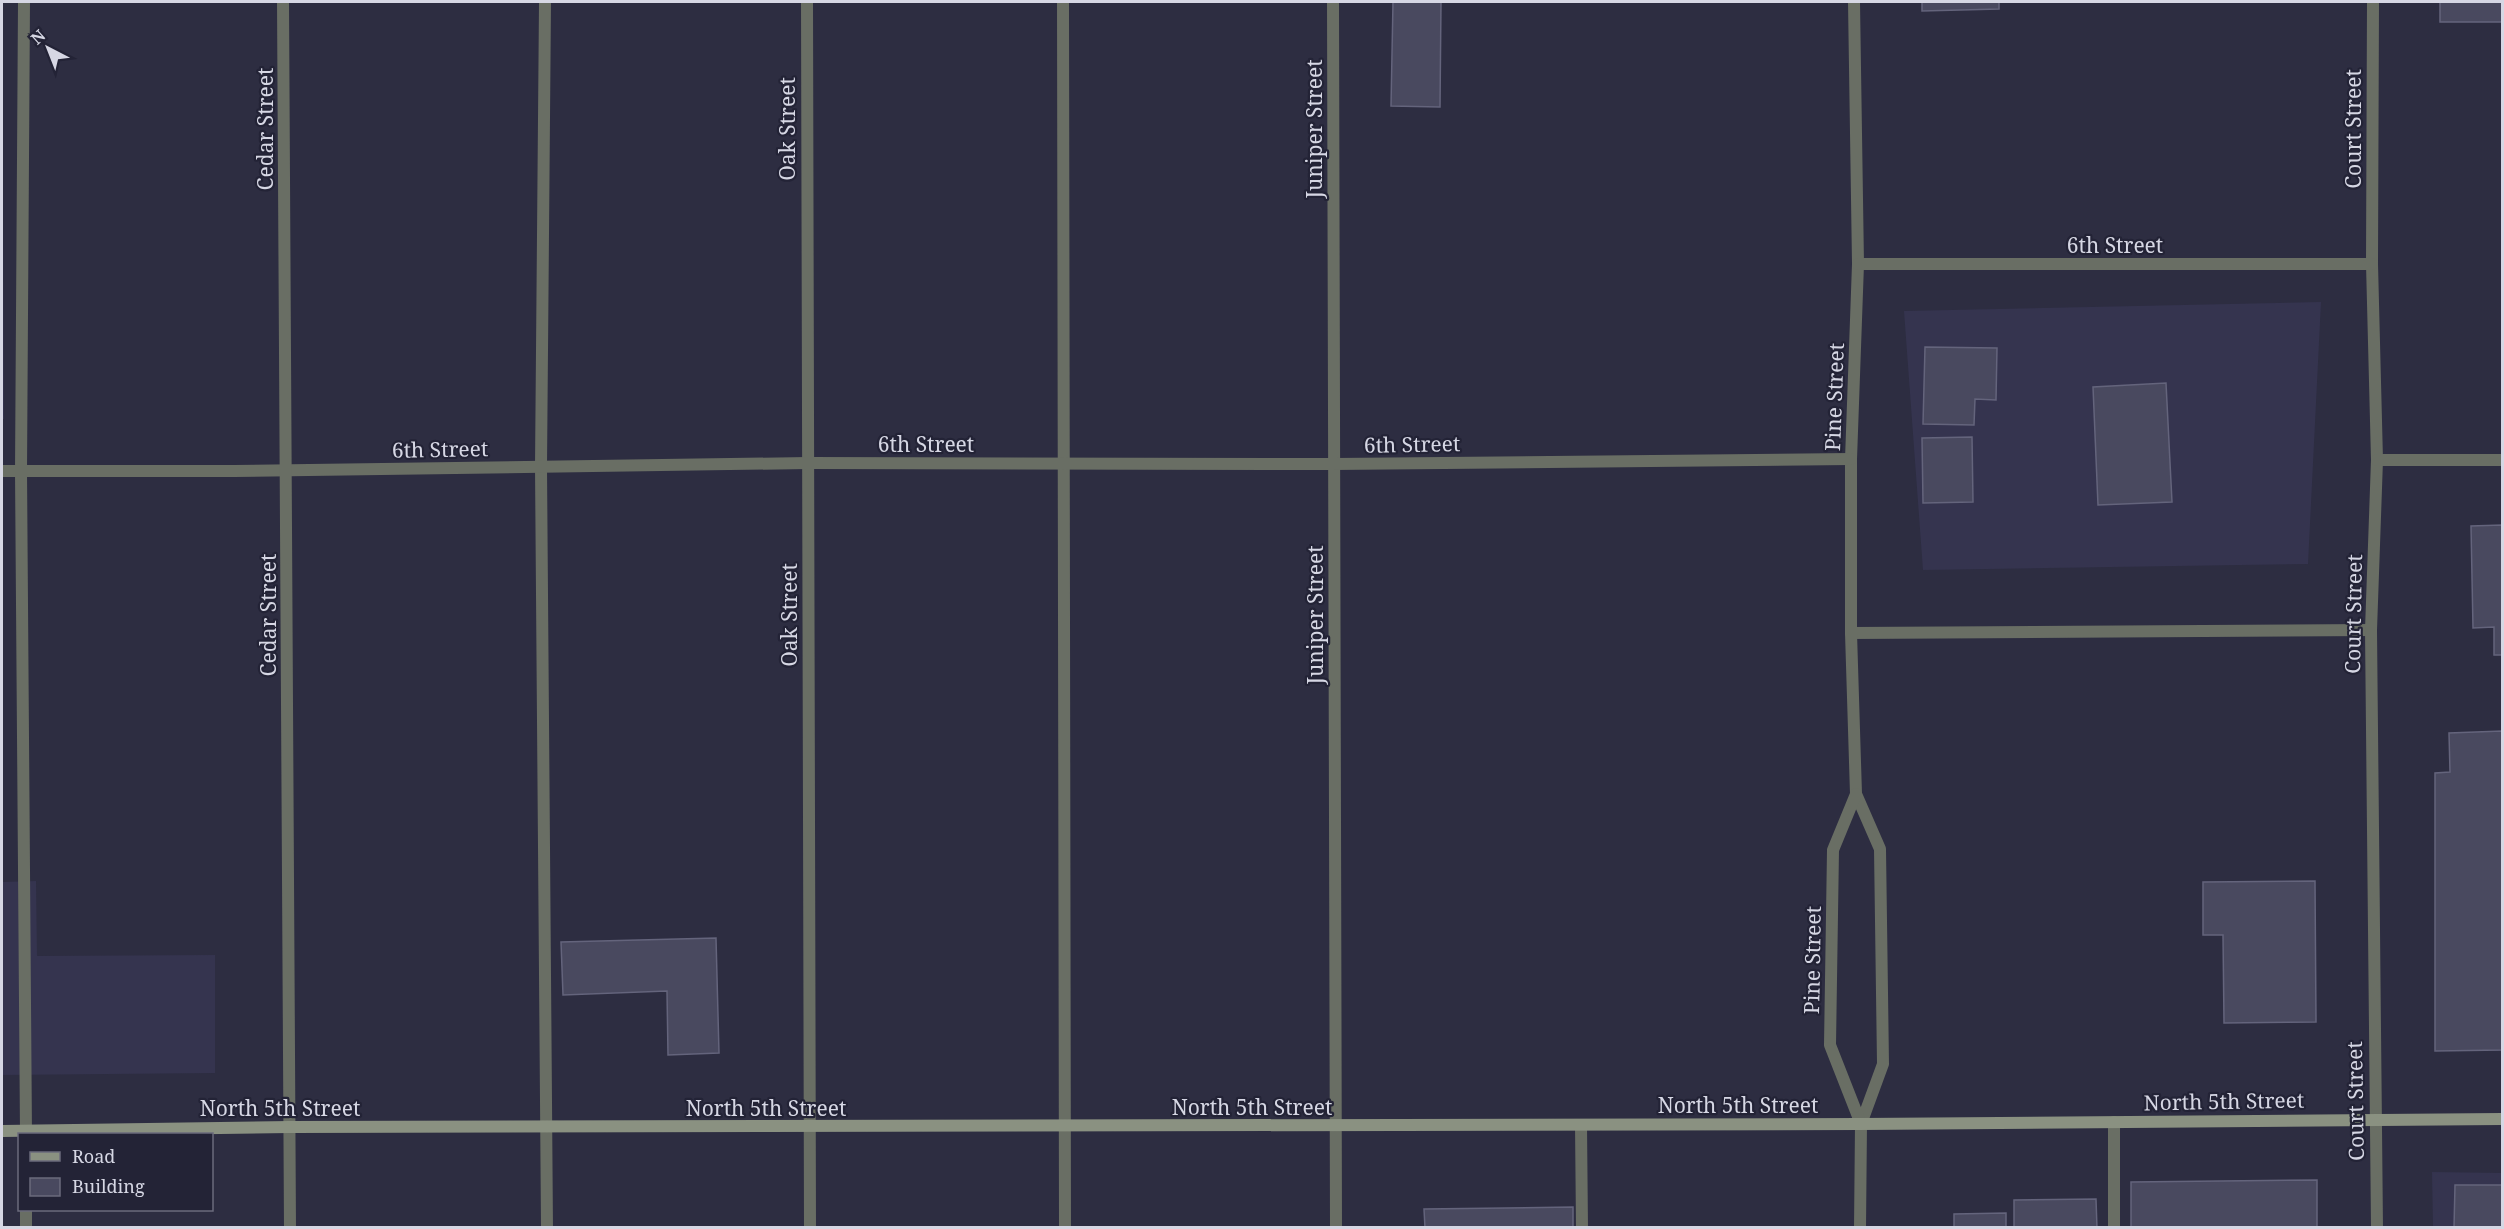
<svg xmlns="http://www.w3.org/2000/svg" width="2504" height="1229" viewBox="0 0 2504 1229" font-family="'Noto Serif',serif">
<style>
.built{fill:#35344f}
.building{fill:#49495f;stroke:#64647c;stroke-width:1.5}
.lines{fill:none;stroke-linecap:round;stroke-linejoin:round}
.service{stroke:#696e64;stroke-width:12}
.minor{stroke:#696e64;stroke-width:12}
.tertiary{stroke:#696e64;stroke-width:12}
.secondary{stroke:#8a9181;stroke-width:12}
.labels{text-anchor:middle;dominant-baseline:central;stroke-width:4.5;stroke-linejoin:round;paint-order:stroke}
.street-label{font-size:21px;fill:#d6d7e4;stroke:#232336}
</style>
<rect width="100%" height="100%" fill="#2d2d41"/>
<g class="built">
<polygon points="2,2 4,419 2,419"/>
<polygon points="2321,302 2308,564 1923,570 1904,311"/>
<polygon points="36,881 37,956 215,955 215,1073 2,1075 2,882"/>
<polygon points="2432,1172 2502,1173 2502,1227 2433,1227"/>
</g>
<g class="building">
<polygon points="1393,2 1441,2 1440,107 1391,106"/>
<polygon points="1922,2 1999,2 1999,9 1922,11"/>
<rect x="2440" y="2" width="62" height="20"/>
<polygon points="1925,347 1997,348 1996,400 1975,399 1974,425 1923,424"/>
<polygon points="2166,383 2172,502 2098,505 2093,387"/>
<polygon points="1972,437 1973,502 1923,503 1922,438"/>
<polygon points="2502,525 2502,655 2494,655 2494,627 2473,628 2471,526"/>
<polygon points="2502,731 2502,1050 2435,1051 2435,773 2450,772 2449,733"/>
<polygon points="2315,881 2316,1022 2224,1023 2223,935 2203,935 2203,882"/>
<polygon points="716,938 719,1053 668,1055 667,991 563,995 561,942"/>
<polygon points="2317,1180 2317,1228 2131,1228 2131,1182"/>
<polygon points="2455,1185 2502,1185 2502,1228 2454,1228"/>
<polygon points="2096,1199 2097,1228 2014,1228 2014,1200"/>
<polygon points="1573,1207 1573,1228 1425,1228 1424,1209"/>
<polygon points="2006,1213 2006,1228 1954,1228 1954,1214"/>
</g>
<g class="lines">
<g class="service">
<polyline points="24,2 21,471 26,1134"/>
<polyline points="545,2 541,467 547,1228"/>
<polyline points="1063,2 1065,1228"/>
<polyline points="1851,633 2371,630"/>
<polyline points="2114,1122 2114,1228"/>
<polyline points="1581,1125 1582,1228"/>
<polyline points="26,1210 26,1228"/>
</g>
<g class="minor">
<polyline points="807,2 810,1228"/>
<polyline points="1333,2 1336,1228"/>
<polyline points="1854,2 1858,264 1851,459 1851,633 1856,794 1880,849 1883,1064 1861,1124 1860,1228"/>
<polyline points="2373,2 2372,264 2377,460 2371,630 2377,1228"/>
<polyline points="1858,264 2372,264"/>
<polyline points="2377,460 2502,460"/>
<polyline points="2,471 234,471 808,463 1334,464 1851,459"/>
<polyline points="1856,794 1833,850 1830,1045 1861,1124"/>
</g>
<polyline class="tertiary" points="283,2 290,1228"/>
<polyline class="secondary" points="2,1131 290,1127 1861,1124 2502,1119"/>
</g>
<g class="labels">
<g class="street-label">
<text transform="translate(265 129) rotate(-90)">Cedar Street</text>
<text transform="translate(787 129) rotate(-90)">Oak Street</text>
<text transform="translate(1314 129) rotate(-90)">Juniper Street</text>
<text transform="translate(2353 129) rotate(-90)">Court Street</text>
<text x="2115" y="245">6th Street</text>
<text transform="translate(1834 397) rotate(-88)">Pine Street</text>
<text x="926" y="444">6th Street</text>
<text transform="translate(1412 444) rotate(-1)">6th Street</text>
<text transform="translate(440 449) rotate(-1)">6th Street</text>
<text transform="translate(2353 614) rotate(-89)">Court Street</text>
<text transform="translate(268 615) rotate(-90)">Cedar Street</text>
<text transform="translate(789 615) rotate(-90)">Oak Street</text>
<text transform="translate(1315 615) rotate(-90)">Juniper Street</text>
<text transform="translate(1812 960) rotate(-89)">Pine Street</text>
<text transform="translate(2224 1101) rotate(-1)">North 5th Street</text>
<text transform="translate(2355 1101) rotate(-91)">Court Street</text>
<text x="1738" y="1105">North 5th Street</text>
<text x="1252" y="1107">North 5th Street</text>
<text x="280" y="1108">North 5th Street</text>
<text x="766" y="1108">North 5th Street</text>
</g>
</g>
<rect width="2504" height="1229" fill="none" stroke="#d6d7e4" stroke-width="6"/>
<rect x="18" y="1133" width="195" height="78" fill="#232336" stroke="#6b6b7c" stroke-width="1.5"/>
<rect x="30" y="1152" width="30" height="9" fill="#8a9181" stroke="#6b6b7c" stroke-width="1.5"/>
<text x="72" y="1163" font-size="18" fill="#d6d7e4">Road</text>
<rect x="30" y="1178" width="30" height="18" fill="#49495f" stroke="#6b6b7c" stroke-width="1.5"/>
<text x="72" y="1193" font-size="18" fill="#d6d7e4">Building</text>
<g transform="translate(48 48) rotate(318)" stroke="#232336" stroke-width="4.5" paint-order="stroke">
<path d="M0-4.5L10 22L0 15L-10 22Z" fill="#d6d7e4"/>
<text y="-9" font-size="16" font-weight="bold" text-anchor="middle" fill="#d6d7e4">N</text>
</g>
</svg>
